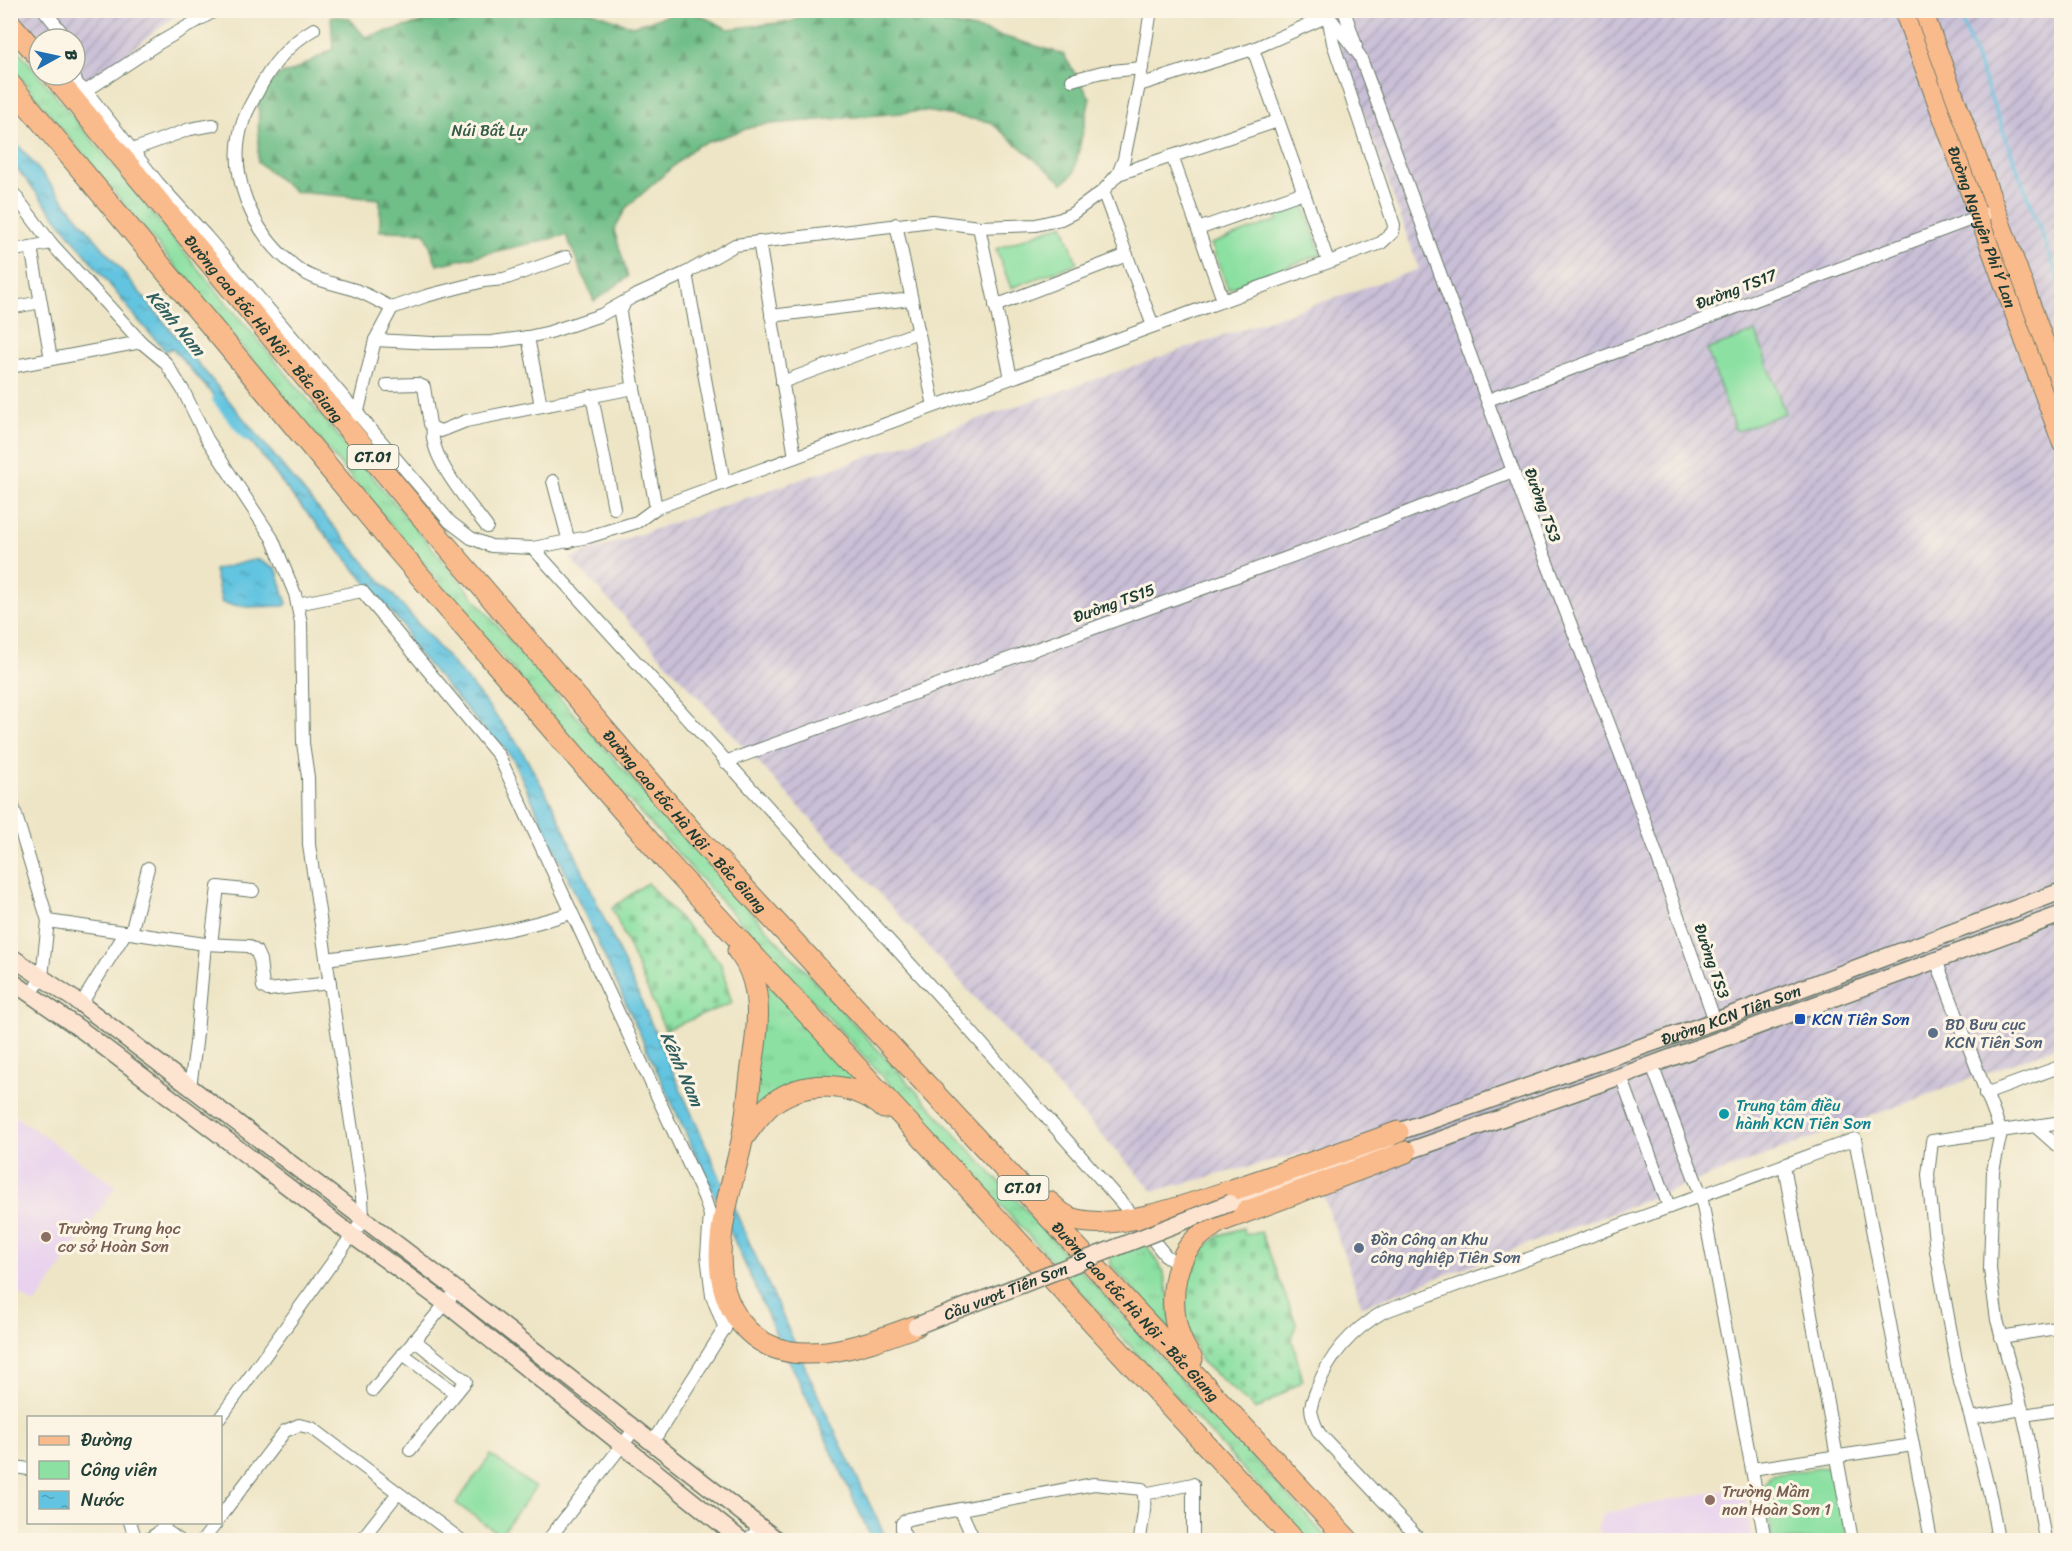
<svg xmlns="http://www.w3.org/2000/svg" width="2072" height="1551" viewBox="0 0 2072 1551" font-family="Sriracha,sans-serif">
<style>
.built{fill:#e8d2ee}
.industrial{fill:url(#industrial-furrows)}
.grass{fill:url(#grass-tufts);stroke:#558e6b;stroke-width:1.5}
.forest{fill:url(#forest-firs);stroke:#487e5e;stroke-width:1.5}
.cemetery{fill:url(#cemetery-stones);stroke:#558e6b;stroke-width:1.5}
.park{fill:#8be0a2;stroke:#558e6b;stroke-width:1.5}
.water{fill:url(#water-ripples);stroke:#40808a;stroke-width:1.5}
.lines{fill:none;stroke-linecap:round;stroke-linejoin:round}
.stream{stroke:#62c4e0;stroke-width:3}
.canal{stroke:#62c4e0;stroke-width:10}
.minor-casing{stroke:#677867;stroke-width:14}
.secondary-casing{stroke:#677867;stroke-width:19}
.primary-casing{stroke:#677867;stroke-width:20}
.motorway-casing{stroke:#677867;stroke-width:23}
.minor{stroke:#fff;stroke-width:12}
.secondary{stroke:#fde4d1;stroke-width:16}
.primary{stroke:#fabb8c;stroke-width:18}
.motorway{stroke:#fabb8c;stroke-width:21}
.secondary-bridge-casing{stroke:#677867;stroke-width:19;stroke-linecap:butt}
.secondary-bridge{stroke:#fde4d1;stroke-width:16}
.transit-dot{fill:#1a4fb4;stroke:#fcf5e5;stroke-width:2}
.service-dot{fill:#5c6f8a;stroke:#fcf5e5;stroke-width:2}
.culture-dot{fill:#0f9aa8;stroke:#fcf5e5;stroke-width:2}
.education-dot{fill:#8d6e63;stroke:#fcf5e5;stroke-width:2}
.labels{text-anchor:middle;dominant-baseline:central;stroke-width:6;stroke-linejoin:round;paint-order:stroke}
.shield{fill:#fcf5e5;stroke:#617469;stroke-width:1.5}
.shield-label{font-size:15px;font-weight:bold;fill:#1f3d34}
.park-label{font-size:16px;fill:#355e4a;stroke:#fcf5e5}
.street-label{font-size:16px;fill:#1f3d34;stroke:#fcf5e5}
.transit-label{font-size:16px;fill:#164399;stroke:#fcf5e5;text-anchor:start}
.service-label{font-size:16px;fill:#4e5e75;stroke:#fcf5e5;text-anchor:start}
.culture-label{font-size:16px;fill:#0d838f;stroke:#fcf5e5;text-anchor:start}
.education-label{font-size:16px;fill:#785e54;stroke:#fcf5e5;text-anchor:start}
.water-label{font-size:18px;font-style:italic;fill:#305f5f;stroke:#fcf5e5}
</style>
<defs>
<pattern id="industrial-furrows" width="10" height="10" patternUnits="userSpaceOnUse" patternTransform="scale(1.5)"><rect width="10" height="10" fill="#c9bfd7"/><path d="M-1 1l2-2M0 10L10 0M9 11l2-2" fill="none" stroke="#a39caf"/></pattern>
<pattern id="grass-tufts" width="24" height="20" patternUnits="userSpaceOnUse" patternTransform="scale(1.5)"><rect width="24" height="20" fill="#8be0a2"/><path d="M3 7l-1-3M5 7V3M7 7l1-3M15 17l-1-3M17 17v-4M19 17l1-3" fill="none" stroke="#78c18c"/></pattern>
<pattern id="forest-firs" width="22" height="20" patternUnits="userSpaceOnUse" patternTransform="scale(1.5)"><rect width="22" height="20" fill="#70be88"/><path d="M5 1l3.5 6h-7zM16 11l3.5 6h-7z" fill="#5b9c70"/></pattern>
<pattern id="cemetery-stones" width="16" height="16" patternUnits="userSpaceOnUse" patternTransform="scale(1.5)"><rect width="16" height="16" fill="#8be0a2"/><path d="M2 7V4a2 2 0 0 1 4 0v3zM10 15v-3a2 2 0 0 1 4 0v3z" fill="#78c18c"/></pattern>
<pattern id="water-ripples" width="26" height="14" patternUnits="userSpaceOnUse" patternTransform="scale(1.5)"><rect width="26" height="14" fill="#62c4e0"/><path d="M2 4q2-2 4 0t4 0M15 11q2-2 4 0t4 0" fill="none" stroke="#50a0b6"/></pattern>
</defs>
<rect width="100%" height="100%" fill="#fcf5e5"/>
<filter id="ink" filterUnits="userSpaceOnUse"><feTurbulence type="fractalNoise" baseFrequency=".0167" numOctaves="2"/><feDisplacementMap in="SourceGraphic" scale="12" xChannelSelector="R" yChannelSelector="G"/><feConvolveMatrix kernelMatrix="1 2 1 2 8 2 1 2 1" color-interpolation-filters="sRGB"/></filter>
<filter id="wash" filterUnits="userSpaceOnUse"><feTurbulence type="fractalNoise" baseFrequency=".008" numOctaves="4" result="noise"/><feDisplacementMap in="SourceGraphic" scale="24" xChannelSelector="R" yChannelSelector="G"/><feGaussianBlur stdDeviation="1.35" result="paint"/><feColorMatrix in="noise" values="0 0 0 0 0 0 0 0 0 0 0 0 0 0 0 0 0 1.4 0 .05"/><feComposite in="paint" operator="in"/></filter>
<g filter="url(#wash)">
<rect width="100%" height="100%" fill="#eee5c6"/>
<g class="built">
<polygon points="10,1113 116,1186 35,1305 11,1289"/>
<polygon points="1743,1486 1752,1540 1609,1540 1597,1529 1601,1517 1606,1513"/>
</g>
<g class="industrial">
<polygon points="16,11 181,11 81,90 75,75 75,39 39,39"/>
<polygon points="1327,11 2061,11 2061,1045 1362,1306 1308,1152 1153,1191 570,558 1419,269"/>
</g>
<g class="grass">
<polygon points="10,40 194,264 533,668 718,876 1329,1540 1308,1540 556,721 280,393 11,67"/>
<polygon points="758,974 864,1082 841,1079 752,1109"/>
<path d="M1143,1242c28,29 25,52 28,89l-60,-66 -1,-9z"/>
</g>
<polygon class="forest" points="480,10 590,11 632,26 683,11 691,11 728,29 793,21 807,11 887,11 985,31 1063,54 1090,98 1074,173 1063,183 990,122 925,111 758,125 696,146 626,208 614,230 628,277 594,301 566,235 437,265 425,232 380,231 380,199 295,192 258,162 259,92 280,74 291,72 333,49 331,16 349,18 365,37 464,12"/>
<g class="cemetery">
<polygon points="647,883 720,962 732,1003 665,1030 612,908"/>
<polygon points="1243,1228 1245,1235 1261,1232 1296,1323 1292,1340 1303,1381 1256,1410 1201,1361 1184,1320 1186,1285 1197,1254 1220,1235"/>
</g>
<g class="park">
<polygon points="1302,199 1321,254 1228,289 1211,244 1278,220 1274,209"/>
<polygon points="1063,224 1077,263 1011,288 996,249"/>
<polygon points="1754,332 1757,335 1785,413 1738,431 1735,429 1707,350"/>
<polygon points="491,1455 535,1488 500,1535 456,1503"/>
<polygon points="1827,1467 1836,1477 1848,1540 1772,1540 1764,1485 1771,1475"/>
</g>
<g class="water">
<polygon points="10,135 314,504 468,681 518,744 554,807 825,1411 887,1540 872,1540 811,1406 775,1332 707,1179 513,759 501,744 490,736 409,643 409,639 403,626 290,493 235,420 172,348 166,351 138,320 11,161"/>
<polygon points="257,559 277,570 287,604 284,606 247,607 222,603 214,570"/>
</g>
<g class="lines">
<polyline class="stream" points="1958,10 2062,288"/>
<polyline class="canal" points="217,399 247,436"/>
</g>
</g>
<g filter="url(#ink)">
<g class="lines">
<g class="minor-casing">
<g id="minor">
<polyline points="44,10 67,39"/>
<polyline points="216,10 159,43 86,91 158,183 206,236 450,522 471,538 491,546 533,548 588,537 637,522 656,508 1381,243 1393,232 1394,225 1333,43 1328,16 1253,49 1139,85"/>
<polyline points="1344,10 1356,46"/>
<polyline points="1330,18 1360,56 1541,547 1627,771 1715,1021"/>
<path d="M314,29c-26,15 -44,38 -57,64 -5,9 -11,19 -14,29 -17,50 9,110 49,142 20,17 39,18 63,26 12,4 25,12 37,18"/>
<polyline points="75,48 78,58 75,65"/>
<polyline points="1253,49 1328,261"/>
<polyline points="73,75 78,85 86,91"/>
<polyline points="1072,80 1102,72 1142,68"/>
<polyline points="132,150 190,129 213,125"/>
<polyline points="1172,156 1223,300"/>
<polyline points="1118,174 1278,121"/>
<polyline points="10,189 51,243 141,342 165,362 183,390 207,439 272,538 295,594 301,623 303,743 308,777 309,845 362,1196 363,1220 220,1418"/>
<polyline points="1103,191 1153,326"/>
<polyline points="896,224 934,406"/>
<polyline points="979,227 1011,378"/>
<polyline points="1198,229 1304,192"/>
<polyline points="759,241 795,457"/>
<polyline points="31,247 51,359"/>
<polyline points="10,251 51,243"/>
<polyline points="686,273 724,483"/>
<polyline points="624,304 620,313 656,508"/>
<polyline points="995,306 1127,255"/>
<polyline points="10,308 41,302"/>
<polyline points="771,316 911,299"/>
<polyline points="528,337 541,406"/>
<polyline points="375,340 432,343 492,342 528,337 550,332 601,315 633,297 686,273 735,245 932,221 979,227 1036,225 1061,219 1073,213 1103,191 1118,174 1124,159 1139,85 1151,10"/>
<polyline points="10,367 141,342"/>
<polyline points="782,382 918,332"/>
<polyline points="387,385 417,384 424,387 430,424 433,428 441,431 466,421 634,388"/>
<polyline points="592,396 614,508"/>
<polyline points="1488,400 1996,210"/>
<polyline points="357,415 375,340 392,308 426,296 484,281 504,279 566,257"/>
<path d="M433,428c-5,29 37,76 54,99"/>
<polyline points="553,481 569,542"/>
<polyline points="533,548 951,1009 1135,1218 1166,1256 1180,1266"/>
<polyline points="297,604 362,591 499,756 704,1197 710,1215 707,1255 712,1296 725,1329"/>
<polyline points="725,762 1347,536 1513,471"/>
<polyline points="10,796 48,921 42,977 31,994"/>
<polyline points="48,921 205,944 248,946 256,951 260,960 263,987 268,990 330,983"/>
<polyline points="131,933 148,868"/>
<polyline points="211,944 218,887 253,891"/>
<path d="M326,959c83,-11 165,-21 245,-46"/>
<polyline points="1936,960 2001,1132 1993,1171 1990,1269 1997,1320 2022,1409 2029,1441 2045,1540"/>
<polyline points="81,1004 126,932"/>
<polyline points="1652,1065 1701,1195 1765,1540"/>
<polyline points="1621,1076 1669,1207"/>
<polyline points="190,1087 196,1043 205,944"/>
<polyline points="1985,1094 2062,1066"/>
<polyline points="2035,1126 2062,1150"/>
<polyline points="1784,1165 1852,1540"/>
<polyline points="2001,1337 2062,1327"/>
<polyline points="403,1354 455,1393"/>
<polyline points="373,1390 457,1290"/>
<polyline points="2024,1415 2062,1409"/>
<polyline points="1971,1418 2022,1409"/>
<polyline points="652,1443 728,1323"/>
<polyline points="410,1450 466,1381 414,1340"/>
<polyline points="10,1466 28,1469"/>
<polyline points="1752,1469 1913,1445"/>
<polyline points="1144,1494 1193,1484 1193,1540"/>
<polyline points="960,1509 974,1540"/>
<polyline points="220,1517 285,1431 299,1425 312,1428 461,1540"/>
<polyline points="130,1522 136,1540"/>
<polyline points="162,1528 179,1540"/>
<polyline points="147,1540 158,1533 166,1522"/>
<polyline points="203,1540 217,1522"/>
<polyline points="361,1540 398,1493"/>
<polyline points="548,1540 634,1430"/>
<polyline points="749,1540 760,1527"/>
<path d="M907,1540l-5,-10v-7l6,-4 186,-35 48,5c6,14 -1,36 -2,51"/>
<path d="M1420,1540l-101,-107c-4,-8 -8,-17 -8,-26 1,-6 4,-13 6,-18 12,-34 35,-59 66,-77l472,-173 76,401"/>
<polyline points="1998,1540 1991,1500 1971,1418 1960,1382 1936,1251 1928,1175 1932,1141 2062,1122"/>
</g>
</g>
<g class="secondary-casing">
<g id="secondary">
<polyline points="10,956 81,1004 457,1290 777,1540"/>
<polyline points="10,980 83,1031 353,1236 445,1303 741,1540"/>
<path id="s1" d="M1390,1138l8,-6 317,-111 347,-130"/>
<polyline points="1230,1203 1359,1158 1406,1152 1621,1076 2062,914"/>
</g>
</g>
<g class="primary-casing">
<g id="primary">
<path id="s2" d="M1903,10l159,434"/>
<polyline points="1923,10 2062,389"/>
</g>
</g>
<g class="motorway-casing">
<g id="motorway">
<polyline points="10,23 39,57"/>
<path id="s3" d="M53,75l373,447 270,314 652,704"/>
<polyline points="10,84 394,546 668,863 1294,1540"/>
<path d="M738,951c25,30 21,73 15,109 -4,26 -6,54 -11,81 -13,60 -45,138 6,190 44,43 119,13 168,-5"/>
<path d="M743,1138c9,-12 18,-26 30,-35 33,-25 81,-21 111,5"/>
<path d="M1049,1202c9,8 15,15 27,18 46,11 120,-18 165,-33 52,-18 105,-36 157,-55"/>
<path d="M1192,1359c-22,-28 -24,-75 -7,-106 8,-14 21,-23 34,-31l187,-70"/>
</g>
</g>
<use href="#minor" class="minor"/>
<use href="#secondary" class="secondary"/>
<use href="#primary" class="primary"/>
<use href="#motorway" class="motorway"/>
<g class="secondary-bridge-casing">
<g id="secondary-bridge">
<path id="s4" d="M916,1326l314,-123"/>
</g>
</g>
<use href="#secondary-bridge" class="secondary-bridge"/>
</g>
</g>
<rect class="transit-dot" x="1794" y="1013" width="12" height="12" rx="3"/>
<g class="service-dot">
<circle cx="1933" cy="1033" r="6"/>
<circle cx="1359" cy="1248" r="6"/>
</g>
<circle class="culture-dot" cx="1724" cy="1114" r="6"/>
<g class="education-dot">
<circle cx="46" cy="1237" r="6"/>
<circle cx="1710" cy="1500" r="6"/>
</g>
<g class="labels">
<g class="shield">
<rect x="347.5" y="445" width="51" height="24" rx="4.5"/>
<rect x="997.5" y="1176" width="51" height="24" rx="4.5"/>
</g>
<g class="shield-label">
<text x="373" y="457">CT.01</text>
<text x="1023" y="1188">CT.01</text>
</g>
<g class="park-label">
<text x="489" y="130">Núi Bất Lự</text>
</g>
<g class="street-label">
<text stroke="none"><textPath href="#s2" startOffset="231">Đường Nguyên Phi Ỷ Lan</textPath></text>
<text transform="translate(1736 289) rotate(-21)">Đường TS17</text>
<text stroke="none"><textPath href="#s3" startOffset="330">Đường cao tốc Hà Nội - Bắc Giang</textPath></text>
<text transform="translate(1543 505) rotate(70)">Đường TS3</text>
<text transform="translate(1114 603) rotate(-20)">Đường TS15</text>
<text stroke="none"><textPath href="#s3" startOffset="978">Đường cao tốc Hà Nội - Bắc Giang</textPath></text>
<text transform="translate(1712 961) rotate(71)">Đường TS3</text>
<text stroke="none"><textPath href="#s1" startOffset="363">Đường KCN Tiên Sơn</textPath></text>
<text stroke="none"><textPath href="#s4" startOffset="96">Cầu vượt Tiên Sơn</textPath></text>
<text stroke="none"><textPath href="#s3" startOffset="1644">Đường cao tốc Hà Nội - Bắc Giang</textPath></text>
</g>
<g class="transit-label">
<text x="1812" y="1019">KCN Tiên Sơn</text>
</g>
<g class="service-label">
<text x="1945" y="1024">BD Bưu cục<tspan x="1945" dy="18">KCN Tiên Sơn</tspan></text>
<text x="1371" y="1239">Đồn Công an Khu<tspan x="1371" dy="18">công nghiệp Tiên Sơn</tspan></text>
</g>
<g class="culture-label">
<text x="1736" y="1105">Trung tâm điều<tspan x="1736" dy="18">hành KCN Tiên Sơn</tspan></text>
</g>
<g class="education-label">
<text x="58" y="1228">Trường Trung học<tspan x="58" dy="18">cơ sở Hoàn Sơn</tspan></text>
<text x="1722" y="1491">Trường Mầm<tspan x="1722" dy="18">non Hoàn Sơn 1</tspan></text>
</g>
<g class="water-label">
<text transform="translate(176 323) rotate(50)">Kênh Nam</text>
<text transform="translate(682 1069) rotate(66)">Kênh Nam</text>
</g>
</g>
<rect width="2072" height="1551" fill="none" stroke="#fcf5e5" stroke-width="36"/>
<rect x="27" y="1416" width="195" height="108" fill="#fcf5e5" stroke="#a4ab9e" stroke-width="1.5"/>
<rect x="39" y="1436" width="30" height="9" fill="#fabb8c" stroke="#a4ab9e" stroke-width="1.5"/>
<text x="81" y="1446" font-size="18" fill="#1f3d34">Đường</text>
<rect x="39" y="1461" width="30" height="18" fill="#8be0a2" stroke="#a4ab9e" stroke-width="1.5"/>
<text x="81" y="1476" font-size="18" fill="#1f3d34">Công viên</text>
<rect x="39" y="1491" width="30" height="18" fill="url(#water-ripples)" stroke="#a4ab9e" stroke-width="1.5"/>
<text x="81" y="1506" font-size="18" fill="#1f3d34">Nước</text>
<g transform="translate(57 57) rotate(82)"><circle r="28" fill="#fcf5e5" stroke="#a4ab9e" stroke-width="1.5"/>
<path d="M0-4.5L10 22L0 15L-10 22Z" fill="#1f6fb2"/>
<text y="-9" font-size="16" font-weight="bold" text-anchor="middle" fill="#1f3d34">B</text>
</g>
</svg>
